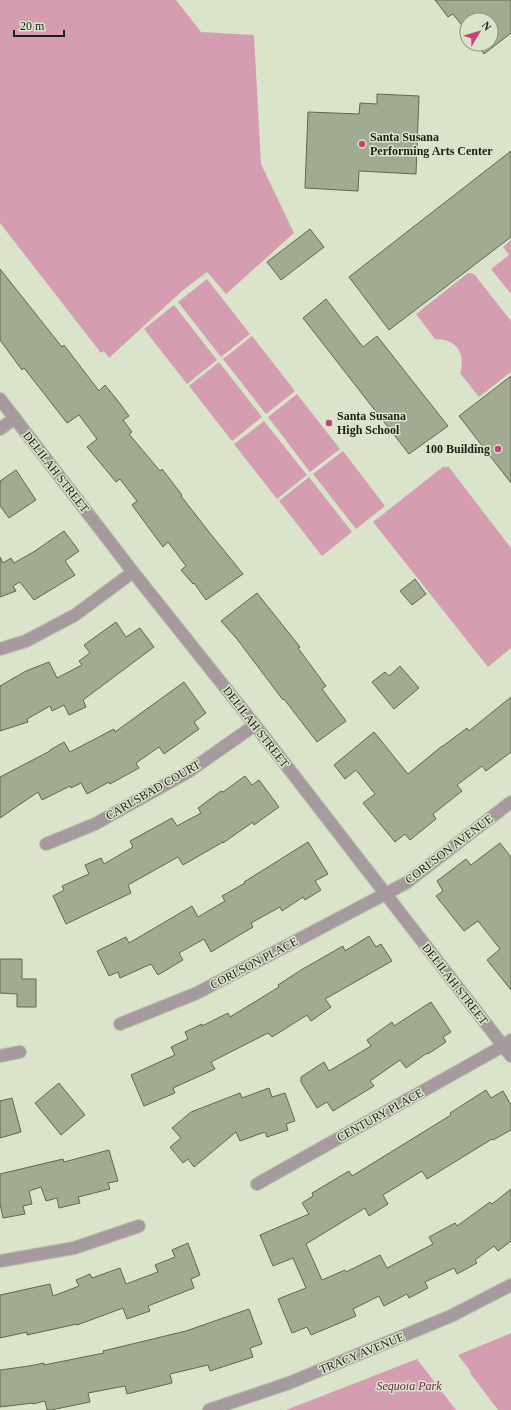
<svg xmlns="http://www.w3.org/2000/svg" width="511" height="1410" viewBox="0 0 511 1410" font-family="'Times New Roman',serif">
<style>
.green{fill:#d59eb0}
.building{fill:#a1ab91;stroke:#5f6850}
.lines{fill:none;stroke-linecap:round;stroke-linejoin:round}
.minor-casing{stroke:#b8c1aa;stroke-width:14}
.minor{stroke:#a79a9e;stroke-width:12}
.poi-dot{fill:#c9407b;stroke:#dae4ca;stroke-width:1.5}
.labels{text-anchor:middle;dominant-baseline:central;stroke-width:3;stroke-linejoin:round;paint-order:stroke}
.poi-label{font-size:12px;font-weight:bold;fill:#1c1f16;stroke:#dae4ca;text-anchor:start}
.street-label{font-size:12px;fill:#1c1f16;stroke:#dae4ca}
.park-label{font-size:12px;font-style:italic;fill:#741f45;stroke:#dae4ca}
</style>
<rect width="100%" height="100%" fill="#dae4ca"/>
<g class="green">
<polygon points="0,0 176,0 201,32 254,35 261,164 294,233 226,294 207,272 182,291 109,358 104,351 101,353 0,223"/>
<polygon points="511,240 511,294 491,269 509,255 503,247"/>
<path d="M468,273l6,1 37,47v51l-32,25 -19,-24c5,-14 0,-30 -16,-33 -3,-1 -7,0 -9,-1l-19,-25z"/>
<polygon points="207,279 250,334 221,357 178,302"/>
<polygon points="174,305 217,360 187,384 144,329"/>
<polygon points="252,336 295,391 266,414 223,359"/>
<polygon points="219,362 262,417 232,441 189,386"/>
<polygon points="297,394 340,449 310,472 268,417"/>
<polygon points="264,421 307,475 277,499 234,444"/>
<polygon points="343,451 385,506 356,529 313,474"/>
<polygon points="444,466 446,468 448,466 511,548 511,648 488,667 373,522"/>
<polygon points="309,477 352,532 322,556 279,501"/>
<polygon points="511,1333 511,1410 498,1410 470,1373 471,1372 458,1355"/>
<polygon points="417,1359 456,1410 286,1410"/>
</g>
<g class="building">
<polygon points="435,0 511,0 511,33 484,54 477,44 491,44 491,20 467,20 467,32 453,14 448,17"/>
<polygon points="377,94 419,96 416,174 359,171 358,191 305,188 308,112 359,114 360,103 377,104"/>
<polygon points="511,151 511,237 389,330 349,277"/>
<polygon points="310,229 324,247 281,280 267,262"/>
<polygon points="0,269 62,347 64,345 99,391 105,385 118,401 129,416 123,420 132,432 129,434 160,471 162,469 182,495 181,496 209,532 243,574 206,600 194,583 193,584 181,570 186,566 168,542 163,547 132,505 137,501 120,479 116,482 87,447 97,439 79,415 67,423 24,368 22,370 0,340"/>
<polygon points="326,299 363,347 377,336 448,426 409,454 303,318"/>
<polygon points="511,376 511,483 459,416"/>
<polygon points="16,470 36,500 9,518 0,506 0,481"/>
<polygon points="64,531 79,551 65,561 75,575 34,600 20,582 13,586 16,591 0,597 0,557 3,563 11,558 14,563 35,551"/>
<polygon points="415,579 426,594 412,605 400,591"/>
<polygon points="257,593 300,647 298,648 326,686 322,689 346,721 317,742 284,699 283,700 237,639 221,621"/>
<polygon points="116,622 126,637 140,628 154,647 83,700 86,707 69,715 64,705 52,711 50,706 27,719 28,722 0,731 0,686 26,671 49,662 57,678 82,665 79,661 90,653 84,645"/>
<polygon points="400,666 419,688 394,709 372,682 385,672 389,676"/>
<polygon points="184,682 206,713 194,722 199,729 164,754 159,747 136,763 139,768 110,784 109,782 87,794 81,783 71,788 70,786 42,800 38,792 0,818 0,777 50,751 50,750 64,742 70,752 114,729 115,732"/>
<polygon points="511,697 511,752 486,771 482,766 457,785 462,791 433,814 436,819 410,840 405,834 395,842 363,803 375,794 356,770 345,779 334,765 374,732 408,774 442,746 443,746 467,728 469,731"/>
<polygon points="245,776 252,785 259,780 279,807 254,825 253,822 223,843 223,842 183,865 178,857 128,885 131,893 66,924 53,896 64,890 62,886 89,874 85,865 101,858 104,864 133,847 130,841 172,818 177,826 201,813 198,808 221,791 223,792"/>
<polygon points="308,842 328,874 315,881 321,890 305,900 303,897 282,911 280,907 251,923 253,927 211,952 204,939 179,953 183,960 158,975 151,964 120,978 118,972 109,976 97,951 126,937 129,943 192,906 198,917 225,901 222,896 245,883 244,882"/>
<polygon points="500,843 511,857 511,990 487,960 500,949 478,921 464,931 436,896 443,891 437,881 466,859 471,865"/>
<polygon points="369,936 376,947 381,944 392,961 325,999 331,1007 311,1021 307,1015 272,1037 268,1033 211,1062 215,1069 173,1088 175,1093 144,1106 131,1075 175,1055 171,1047 188,1039 185,1032 202,1024 202,1026 228,1013 230,1017 279,987 278,985 301,970 343,946 345,951"/>
<polygon points="0,959 22,959 22,979 36,979 36,1007 17,1007 17,994 0,993"/>
<polygon points="431,1002 451,1032 443,1037 446,1042 428,1054 427,1053 406,1068 400,1060 370,1081 374,1086 333,1111 327,1102 317,1108 301,1082 301,1077 324,1062 329,1071 371,1046 367,1040 392,1022 394,1026"/>
<polygon points="59,1083 85,1115 61,1135 35,1103"/>
<polygon points="269,1088 272,1097 285,1093 295,1121 286,1124 288,1130 267,1137 265,1132 240,1141 236,1132 194,1167 188,1159 183,1163 170,1147 181,1138 172,1128 191,1112 240,1093 242,1098"/>
<polygon points="486,1090 491,1098 503,1091 511,1105 511,1130 493,1140 492,1139 427,1179 422,1171 383,1195 388,1204 369,1216 365,1208 306,1244 322,1280 345,1270 346,1272 380,1255 387,1268 433,1244 429,1237 455,1223 457,1226 490,1202 492,1204 511,1189 511,1241 498,1251 494,1246 475,1260 477,1263 457,1274 454,1268 425,1282 428,1288 409,1298 407,1294 384,1306 379,1296 353,1309 356,1316 335,1325 311,1335 307,1327 292,1333 278,1299 306,1288 293,1258 273,1266 260,1235 309,1214 302,1203 313,1196 312,1193 349,1171 352,1176 451,1115 450,1113"/>
<polygon points="12,1098 21,1132 0,1138 0,1101"/>
<polygon points="109,1150 118,1181 108,1183 110,1189 78,1197 80,1203 59,1208 57,1198 46,1201 41,1187 29,1191 32,1204 23,1206 25,1214 3,1218 0,1204 0,1174 63,1159 64,1162"/>
<polygon points="188,1243 200,1275 191,1279 194,1288 148,1306 150,1311 127,1319 123,1308 77,1325 77,1324 27,1335 27,1332 0,1338 0,1295 50,1284 53,1296 79,1286 76,1280 90,1274 92,1278 120,1268 126,1284 158,1272 155,1265 175,1257 172,1250"/>
<polygon points="249,1309 262,1344 250,1348 253,1357 210,1371 208,1365 170,1374 172,1383 127,1394 125,1386 88,1393 90,1402 51,1410 47,1410 45,1401 33,1404 33,1403 0,1407 0,1370 29,1366 44,1363 44,1365 104,1353 103,1351 186,1331"/>
</g>
<g class="lines">
<g class="minor-casing">
<g id="minor">
<polyline points="0,399 133,572 255,725 511,1056"/>
<polyline points="0,429 15,418"/>
<polyline points="0,649 26,641 75,615 133,572"/>
<polyline points="46,844 95,824 188,772 255,725"/>
<polyline points="120,1024 197,993 406,883 511,802"/>
<polyline points="0,1056 20,1052"/>
<polyline points="257,1184 503,1046 511,1040"/>
<polyline points="0,1261 74,1248 139,1226"/>
<polyline points="209,1410 289,1383 451,1316 511,1285"/>
</g>
</g>
<use href="#minor" class="minor"/>
</g>
<g class="poi-dot">
<circle cx="362" cy="144" r="4"/>
<circle cx="329" cy="423" r="4"/>
<circle cx="498" cy="449" r="4"/>
</g>
<g class="labels">
<g class="poi-label">
<text x="370" y="137">Santa Susana<tspan x="370" dy="14">Performing Arts Center</tspan></text>
<text x="337" y="416">Santa Susana<tspan x="337" dy="14">High School</tspan></text>
<text x="490" y="449" text-anchor="end">100 Building</text>
</g>
<g class="street-label">
<text transform="translate(56 472) rotate(52)">DELILAH STREET</text>
<text transform="translate(256 727) rotate(52)">DELILAH STREET</text>
<text transform="translate(153 790) rotate(-30)">CARLSBAD COURT</text>
<text transform="translate(449 849) rotate(-37)">CORLSON AVENUE</text>
<text transform="translate(254 963) rotate(-28)">CORLSON PLACE</text>
<text transform="translate(455 984) rotate(52)">DELILAH STREET</text>
<text transform="translate(380 1115) rotate(-29)">CENTURY PLACE</text>
<text transform="translate(362 1353) rotate(-22)">TRACY AVENUE</text>
</g>
<g class="park-label">
<text x="409" y="1386">Sequoia Park</text>
</g>
</g>
<g transform="translate(479 32) rotate(52)"><circle r="19" fill="#dae4ca" stroke="#8e9582"/>
<path d="M0-3L7 15L0 10L-7 15Z" fill="#c9407b"/>
<text y="-6" font-size="11" font-weight="bold" text-anchor="middle" fill="#1c1f16">N</text>
</g>
<path d="M14 30v6h50v-6" fill="none" stroke="#1c1f16" stroke-width="2"/>
<text x="20" y="30" font-size="12" fill="#1c1f16" stroke="#dae4ca" stroke-width="3" paint-order="stroke">20 m</text>
</svg>
